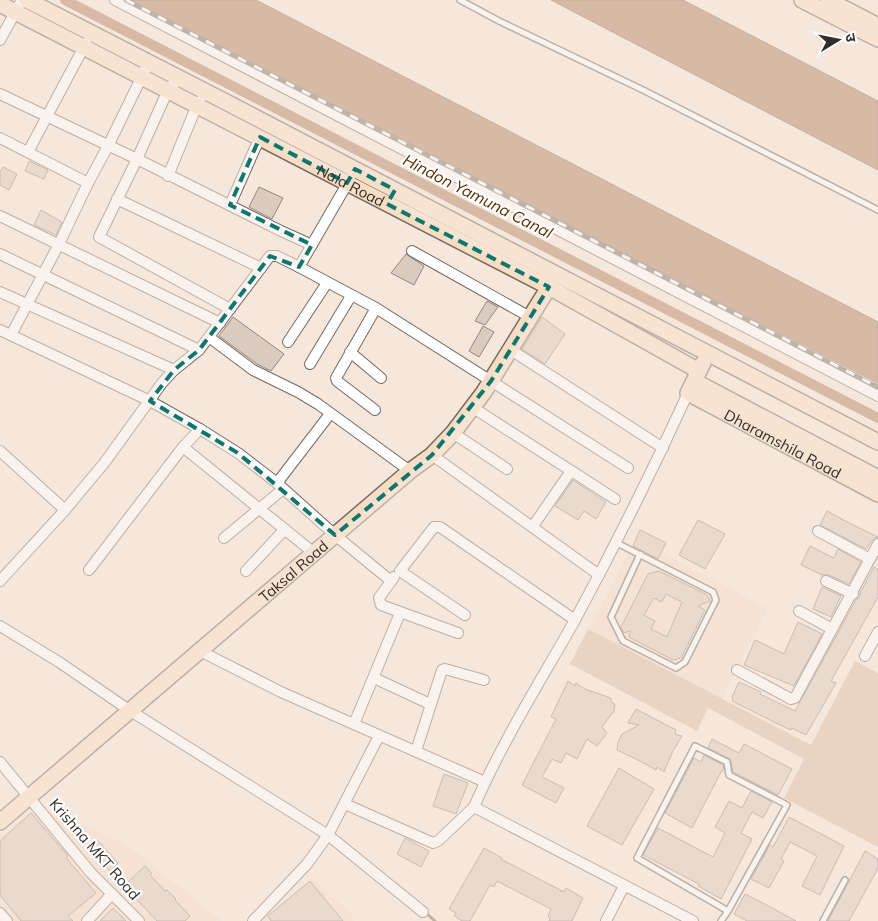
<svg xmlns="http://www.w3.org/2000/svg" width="878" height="921" viewBox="0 0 878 921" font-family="Mulish,'Noto Sans Devanagari',sans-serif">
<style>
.built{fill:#f1dbcb}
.green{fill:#dabba4}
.water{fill:#af8462;stroke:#8a6a51}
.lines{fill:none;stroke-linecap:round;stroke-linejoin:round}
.stream{stroke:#8a6a51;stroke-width:3}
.canal{stroke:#af8462;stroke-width:10}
.building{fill:#d9cbc0;stroke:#95877e;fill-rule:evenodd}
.lane-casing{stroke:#776a60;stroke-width:8}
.street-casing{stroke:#776a60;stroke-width:12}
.secondary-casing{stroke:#776a60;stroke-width:18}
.lane{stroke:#fff;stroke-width:5}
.street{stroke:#fff;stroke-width:10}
.secondary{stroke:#f8ddc5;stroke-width:15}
.rail-casing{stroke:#7d756e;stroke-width:5}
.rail{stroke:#fff;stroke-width:3;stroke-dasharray:9;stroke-linecap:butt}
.marked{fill:none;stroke:#0f766e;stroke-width:4;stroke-dasharray:10 6;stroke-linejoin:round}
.labels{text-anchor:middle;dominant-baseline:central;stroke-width:4.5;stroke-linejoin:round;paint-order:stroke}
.street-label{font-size:15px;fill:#322d29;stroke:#fff}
.water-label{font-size:16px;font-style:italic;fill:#582d02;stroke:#fff}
</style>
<rect width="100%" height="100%" fill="#f6e7dc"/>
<g class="built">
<polygon points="636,539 768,608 722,699 588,629"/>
<polygon points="36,806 125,843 222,921 0,921 0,837"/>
<polygon points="312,878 351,914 354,921 260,921"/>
</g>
<polygon class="green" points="588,629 811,745 855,661 878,673 878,847 784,798 804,759 708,708 697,731 570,664"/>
<g class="water">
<polygon points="127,0 256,0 878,322 878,383"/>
<polygon points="551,0 683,0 878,101 878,170"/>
</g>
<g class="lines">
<polyline class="stream" points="426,913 435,921"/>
<polyline class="canal" points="65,0 878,418"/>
</g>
<g class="building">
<polygon points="29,161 48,170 44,179 25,171"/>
<polygon points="3,167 17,174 9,190 0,185 0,172"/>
<polygon points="259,187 283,198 272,219 249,207"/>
<polygon points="41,210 62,222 56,235 34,225"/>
<polygon points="406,254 424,266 414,285 391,273"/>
<polygon points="487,301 498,307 485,325 475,321"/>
<polygon points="233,317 284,354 271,371 257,364 219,336"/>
<polygon points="542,317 565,334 545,364 522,349"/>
<polygon points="483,326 494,332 479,357 469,351"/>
<polygon points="573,480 606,502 596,519 584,511 578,520 555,506"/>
<polygon points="827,511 851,524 878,537 874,538 866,549 820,525"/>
<polygon points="698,520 725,534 705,569 679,555"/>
<polygon points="640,530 666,543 658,559 633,546"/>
<polygon points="810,546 834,558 838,549 861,562 849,584 829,575 822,575 801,565"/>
<polygon points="874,567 878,569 878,597 831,681 836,683 806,735 792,728 791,730 784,727 732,701 733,698 732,697 739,682 761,692 760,694 795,711 856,600 859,597 860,593"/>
<path d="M659,571l48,24 3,6 -12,5 7,4 -24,48 -8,2 -44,-23 1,-6 -6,2 -3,-6 27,-53zM666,594l16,8 -15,35 -16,-8 4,-8 -11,-6 10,-17 8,4z"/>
<polygon points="822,587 841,596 831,617 813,609"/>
<polygon points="798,622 822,634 794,686 744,665 755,640 784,654"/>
<polygon points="568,681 575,686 576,683 585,689 611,698 611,702 615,704 614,711 602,727 607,733 597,746 587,739 577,759 566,753 561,763 552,759 542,777 564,788 556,803 522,785 556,719 551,717"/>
<polygon points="636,709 676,730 675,734 682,736 673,751 664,772 657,767 656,770 638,760 617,750 618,742 622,734 639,725 628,723"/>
<polygon points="712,739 739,753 744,744 792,769 778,795 733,772 730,759 708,748"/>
<polygon points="704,755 723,765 724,770 722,770 692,828 665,813 694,758 701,762"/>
<polygon points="619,768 654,789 622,845 587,826"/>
<polygon points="444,774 468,783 456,814 433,806"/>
<polygon points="751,791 772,802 763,818 752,812 741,833 752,839 721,899 698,886 699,884 643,855 658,828 713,857 725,833 715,827 729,801 742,808"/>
<polygon points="31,813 68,856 66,858 96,893 68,916 73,921 21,921 0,895 0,841"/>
<polygon points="789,817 844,846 820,895 802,886 817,856 790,842 781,859 784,861 769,888 751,879 770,845 773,847"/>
<polygon points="405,838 429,851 421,867 397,854"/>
<polygon points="97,840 118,863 110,871 89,848"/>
<polygon points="484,848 502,858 501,859 564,892 566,888 583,898 572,921 549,921 550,918 548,916 551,909 497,881 494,887 490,885 470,921 462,921 454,916 456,913 449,909"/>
<polygon points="865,851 878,859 878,868 849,921 828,921"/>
<polygon points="145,866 152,873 150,875 165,891 167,890 176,899 175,900 190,916 185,921 157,921 124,886"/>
<polygon points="310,881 343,921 271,921 268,916"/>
<polygon points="745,894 761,902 796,921 747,921 734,914"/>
<polygon points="113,908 126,921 100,921"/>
</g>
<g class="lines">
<g class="lane-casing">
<g id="lane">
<polyline points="460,0 499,21 643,90 878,210"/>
<polyline points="617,543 713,592 716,600 685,662 676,668 623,641 611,617 640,554"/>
<polyline points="721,921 728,911 787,805 729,775 727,762 695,746 637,858 728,911"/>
<polyline points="823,921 845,880"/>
</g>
</g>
<g class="street-casing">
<g id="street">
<polyline points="115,0 878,396"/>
<polyline points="0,40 22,0"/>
<polyline points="179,78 168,90 137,159 99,237 230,309"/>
<polyline points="0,94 137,159 281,231 312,245"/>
<polyline points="0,138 88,183"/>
<polyline points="28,152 86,43"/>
<polyline points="168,176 197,105 200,101"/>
<polyline points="117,199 261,268"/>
<polyline points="230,205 260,137"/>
<polyline points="0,216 220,323"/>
<polyline points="412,251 530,317"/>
<polyline points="0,254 199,350"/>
<polyline points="299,267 376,308 628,468"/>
<polyline points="0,292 174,370"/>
<polyline points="0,330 150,401 200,429 183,447"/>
<polyline points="11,335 59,244 88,183 108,146 149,62"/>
<polyline points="209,337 253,370 298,392 318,404 410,471"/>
<polyline points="288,342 327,283"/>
<polyline points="511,350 663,448"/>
<polyline points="350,352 381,378"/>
<polyline points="310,364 351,296"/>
<path d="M688,393c-35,77 -73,153 -113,227 -35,62 -73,122 -101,187l219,114"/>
<polyline points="472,407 615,499"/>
<polyline points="375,410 337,381 336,378 376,308"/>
<polyline points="200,429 238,453 277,483 335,535 391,581"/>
<polyline points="453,433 507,469"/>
<polyline points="0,451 65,510"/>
<polyline points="432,455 599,575"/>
<polyline points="277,483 330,414"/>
<polyline points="533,526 571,471"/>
<polyline points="818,531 870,559"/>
<polyline points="224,538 283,489"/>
<polyline points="89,570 183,447 314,553"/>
<polyline points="246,571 285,529"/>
<polyline points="394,577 379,598 381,605 458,633"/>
<polyline points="0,581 65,510 105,462 162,383 174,370 199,350 270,256 277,256 299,267 350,179"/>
<polyline points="826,581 853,594"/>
<polyline points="799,611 832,629"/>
<polyline points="465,615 400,571 434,527 440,527 575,620"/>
<polyline points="0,626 59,662 129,710 328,835 423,912"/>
<polyline points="200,651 281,692 485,782"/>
<polyline points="865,656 878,632"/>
<polyline points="737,670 791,699 795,698 878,544"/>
<polyline points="374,678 430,704"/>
<polyline points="354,724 400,613"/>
<polyline points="416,751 442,670 445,669 484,680"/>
<polyline points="0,762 91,873 139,921"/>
<polyline points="345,804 433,843 438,841 474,807"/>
<polyline points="0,913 7,921"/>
<polyline points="87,921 112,894"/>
<polyline points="253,921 307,864 328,835 379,736"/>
<polyline points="606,921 624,886"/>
</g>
</g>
<g class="secondary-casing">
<g id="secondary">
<polyline points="27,0 220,99 878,442"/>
<polyline points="802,0 878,39"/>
<polyline points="828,0 878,26"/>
<path id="s1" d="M0,4l549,283 150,84"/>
<path id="s2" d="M703,363l-15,30 190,101"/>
<polyline points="694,381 878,478"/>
<path id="s3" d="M0,822l314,-269 96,-82 22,-16 21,-22 31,-41 65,-105"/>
</g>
</g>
<use href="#lane" class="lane"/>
<use href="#street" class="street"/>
<use href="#secondary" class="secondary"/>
<g class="rail-casing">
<polyline id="rail" points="126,0 878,387"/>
</g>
<use href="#rail" class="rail"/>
</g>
<path d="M0 0H878V921H0ZM260,137l87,46 8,-14 40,21 -8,14 162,83 -58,94 -59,74 -97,80 -97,-82 -88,-52 24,-31 25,-20 71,-94 29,11 13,-22 -82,-40z" fill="#f6e7dc" fill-opacity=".55" fill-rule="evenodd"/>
<path class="marked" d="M260,137l87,46 8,-14 40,21 -8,14 162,83 -58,94 -59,74 -97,80 -97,-82 -88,-52 24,-31 25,-20 71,-94 29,11 13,-22 -82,-40z"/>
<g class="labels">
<g class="street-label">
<text stroke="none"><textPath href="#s1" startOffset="395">Nala Road</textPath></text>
<text stroke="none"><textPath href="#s2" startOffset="141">Dharamshila Road</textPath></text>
<text stroke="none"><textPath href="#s3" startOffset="386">Taksal Road</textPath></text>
<text transform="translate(95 849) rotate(49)">Krishna MKT Road</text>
</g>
<g class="water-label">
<text transform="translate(478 196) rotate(27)">Hindon Yamuna Canal</text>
</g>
</g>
<g transform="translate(838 40) rotate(80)" stroke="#ffffff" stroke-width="4" paint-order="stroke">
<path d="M0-4L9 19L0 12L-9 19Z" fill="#322d29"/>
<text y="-8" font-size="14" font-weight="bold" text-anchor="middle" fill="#322d29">उ</text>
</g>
</svg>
